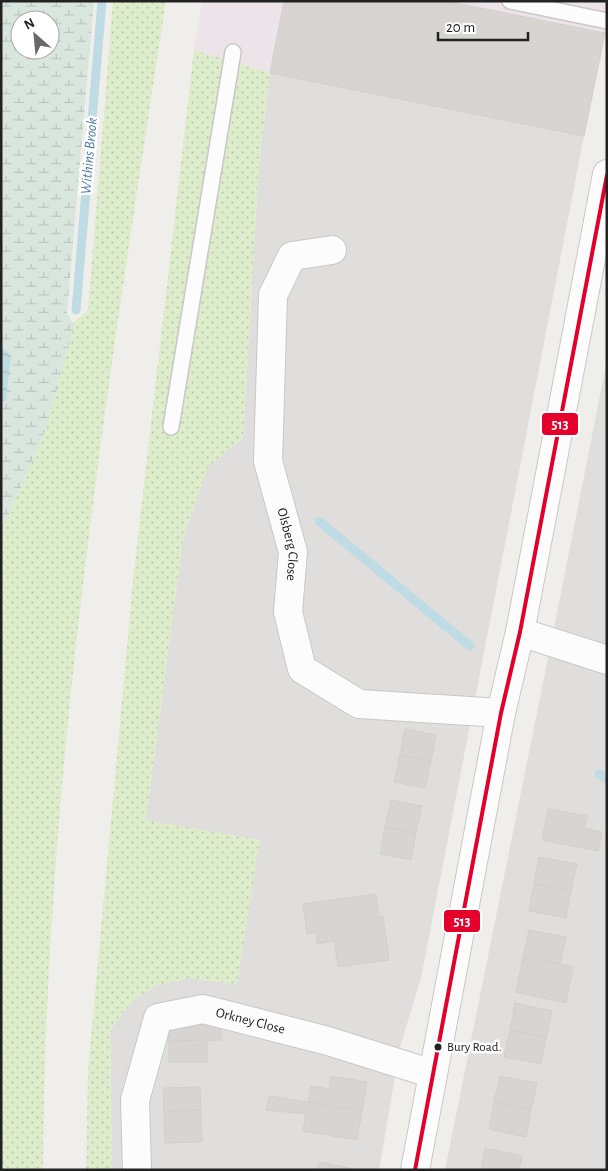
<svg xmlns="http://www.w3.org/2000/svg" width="608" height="1171" viewBox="0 0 608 1171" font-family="'Alegreya Sans',sans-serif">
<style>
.residential{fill:#dfdedc}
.industrial{fill:#ede4e9}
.grass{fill:url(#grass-dots)}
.wetland{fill:url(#wetland-marsh);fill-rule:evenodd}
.water{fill:url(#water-ripples)}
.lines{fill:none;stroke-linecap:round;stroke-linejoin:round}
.stream{stroke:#bfdbe3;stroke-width:9}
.building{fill:#d7d4d2;stroke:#d3d0cc}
.service-casing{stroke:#c9c8c7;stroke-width:18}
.minor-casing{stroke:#c9c8c7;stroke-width:30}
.tertiary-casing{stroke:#c9c8c7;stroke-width:30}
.service{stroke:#fdfcfc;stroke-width:15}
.minor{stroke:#fdfcfc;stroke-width:28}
.tertiary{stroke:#fdfcfc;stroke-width:28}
.bus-1-casing{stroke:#fff;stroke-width:8}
.bus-1{stroke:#e4002b;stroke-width:4}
.bus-dot{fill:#222;stroke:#fff;stroke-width:2}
.labels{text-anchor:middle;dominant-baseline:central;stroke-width:5;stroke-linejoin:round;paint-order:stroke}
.bus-label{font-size:13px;fill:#222;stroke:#fff;text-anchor:start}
.street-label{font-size:14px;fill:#222;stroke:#fff}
.water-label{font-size:15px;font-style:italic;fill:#4a7aab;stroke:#fff}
.line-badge{stroke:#fff;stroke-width:2}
.badge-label{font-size:14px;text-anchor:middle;font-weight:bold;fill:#fff}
</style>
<defs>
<pattern id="grass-dots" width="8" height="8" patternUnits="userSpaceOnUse" patternTransform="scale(1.25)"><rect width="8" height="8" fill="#ddeccb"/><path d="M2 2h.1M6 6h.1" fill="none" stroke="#bdcaae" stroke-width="1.8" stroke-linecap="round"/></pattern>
<pattern id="wetland-marsh" width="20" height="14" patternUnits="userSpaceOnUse" patternTransform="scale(1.25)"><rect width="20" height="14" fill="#d9e6de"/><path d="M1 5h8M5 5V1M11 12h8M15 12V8" fill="none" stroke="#bac5be"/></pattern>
<pattern id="water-ripples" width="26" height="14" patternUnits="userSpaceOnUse" patternTransform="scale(1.25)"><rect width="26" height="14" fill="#bfdbe3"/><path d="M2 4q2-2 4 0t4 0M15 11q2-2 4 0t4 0" fill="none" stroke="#a4bcc2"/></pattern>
</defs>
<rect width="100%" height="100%" fill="#f0eeeb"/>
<g class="residential">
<polygon points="270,73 584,136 421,978 400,1047 379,1170 112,1170 110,1030 133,1000 158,985 190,978 236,984 146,820 183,538 208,466 243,438 259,163"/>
<polygon points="607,360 607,1170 445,1170 555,623"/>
</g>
<g class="industrial">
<polygon points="202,1 284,1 270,73 194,50"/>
<polygon points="446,1 607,1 607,25 605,33"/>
</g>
<g class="grass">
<path d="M113,1h53c-59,387 -121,777 -123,1169h-42v-637l46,-107 26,-103 15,-13z"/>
<polygon points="194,50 270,73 259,163 243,438 208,467 183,538 146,820 260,840 237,984 190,978 158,985 133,1000 110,1030 112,1170 86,1170 88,1070 134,571"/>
</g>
<path class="wetland" d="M1,1h93l-27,312 6,10v6l-26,97 -46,107zM20,20h30v30h-30z"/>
<polygon class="water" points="1,347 11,355 6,401 1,402"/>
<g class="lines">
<g class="stream">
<polyline points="76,310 102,1"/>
<polyline points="319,521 470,646"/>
<polyline points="599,774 607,779"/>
</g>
</g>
<g class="building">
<polygon points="284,1 446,1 605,33 584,136 270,73"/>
<polygon points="405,729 436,735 431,761 400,755"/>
<polygon points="400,755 431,761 425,788 394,782"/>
<polygon points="391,800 422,806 416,833 385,827"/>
<polygon points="548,809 587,816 584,828 602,832 598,851 542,840"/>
<polygon points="385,827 416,833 411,860 380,854"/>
<polygon points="539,857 577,864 571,891 534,884"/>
<polygon points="534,884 571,891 566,918 529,911"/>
<polygon points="376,894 379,917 383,916 389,960 338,967 334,941 317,944 316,933 307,934 303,904"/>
<polygon points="529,930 566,937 560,964 523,956"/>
<polygon points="523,956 573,967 566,1003 516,992"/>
<polygon points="515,1003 552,1011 546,1038 510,1030"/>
<polygon points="168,1019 221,1019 221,1040 169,1041"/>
<polygon points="510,1030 546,1038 541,1064 504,1057"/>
<polygon points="207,1040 207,1062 169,1062 169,1041"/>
<polygon points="331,1076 367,1082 362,1111 308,1103 311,1086 329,1089"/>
<polygon points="500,1076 537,1083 531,1110 494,1102"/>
<polygon points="200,1087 201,1110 164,1111 163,1088"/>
<polygon points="269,1096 362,1111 357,1140 303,1131 306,1114 266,1110"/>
<polygon points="494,1102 531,1110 526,1137 489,1129"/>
<polygon points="201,1110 202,1142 165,1143 164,1111"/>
<polygon points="485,1148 522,1156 519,1170 481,1170"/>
<polygon points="319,1162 354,1169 354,1170 317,1170"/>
</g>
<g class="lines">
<g class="service-casing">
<g id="service">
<polyline points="510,1 607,21"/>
<polyline points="171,427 233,52"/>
</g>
</g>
<g class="minor-casing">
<g id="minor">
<path id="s1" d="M332,250l-40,6 -19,39 -5,166 25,91 -5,60 14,57 57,35 142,9"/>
<polyline points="520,632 607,660"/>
<path id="s2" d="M137,1170l-2,-70 23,-82 45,-9 125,32 105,33"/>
</g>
</g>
<g class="tertiary-casing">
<polyline id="tertiary" points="415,1170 501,713 520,632 607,174"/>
</g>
<use href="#service" class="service"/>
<use href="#minor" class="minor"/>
<use href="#tertiary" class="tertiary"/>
<g class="bus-1-casing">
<polyline id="bus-1" points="415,1170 501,713 520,632 607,175"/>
</g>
<use href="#bus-1" class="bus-1"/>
</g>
<circle class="bus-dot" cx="438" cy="1047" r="4.5"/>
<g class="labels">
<g class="bus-label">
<text x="447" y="1047">Bury Road.</text>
</g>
<g class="street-label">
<text stroke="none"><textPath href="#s1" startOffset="336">Olsberg Close</textPath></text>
<text stroke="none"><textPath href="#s2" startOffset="250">Orkney Close</textPath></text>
</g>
<g class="water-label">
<text transform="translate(89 156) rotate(-85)">Withins Brook</text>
</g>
</g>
<g class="line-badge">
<rect x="541" y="412" width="38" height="24" rx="5" fill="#e4002b"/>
<rect x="443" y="909" width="38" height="24" rx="5" fill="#e4002b"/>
</g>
<g class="badge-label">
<text x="560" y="429">513</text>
<text x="462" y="926">513</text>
</g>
<rect width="608" height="1171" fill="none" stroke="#222222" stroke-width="5"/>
<g transform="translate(35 35) rotate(333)"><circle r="24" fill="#ffffff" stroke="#a7a7a7"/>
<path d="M0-4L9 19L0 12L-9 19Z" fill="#6a6968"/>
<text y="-8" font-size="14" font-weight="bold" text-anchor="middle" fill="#222222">N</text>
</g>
<path d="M438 32v8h90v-8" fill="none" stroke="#222222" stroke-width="2.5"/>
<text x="446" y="32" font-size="15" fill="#222222" stroke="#ffffff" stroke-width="4" paint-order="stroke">20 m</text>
</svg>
